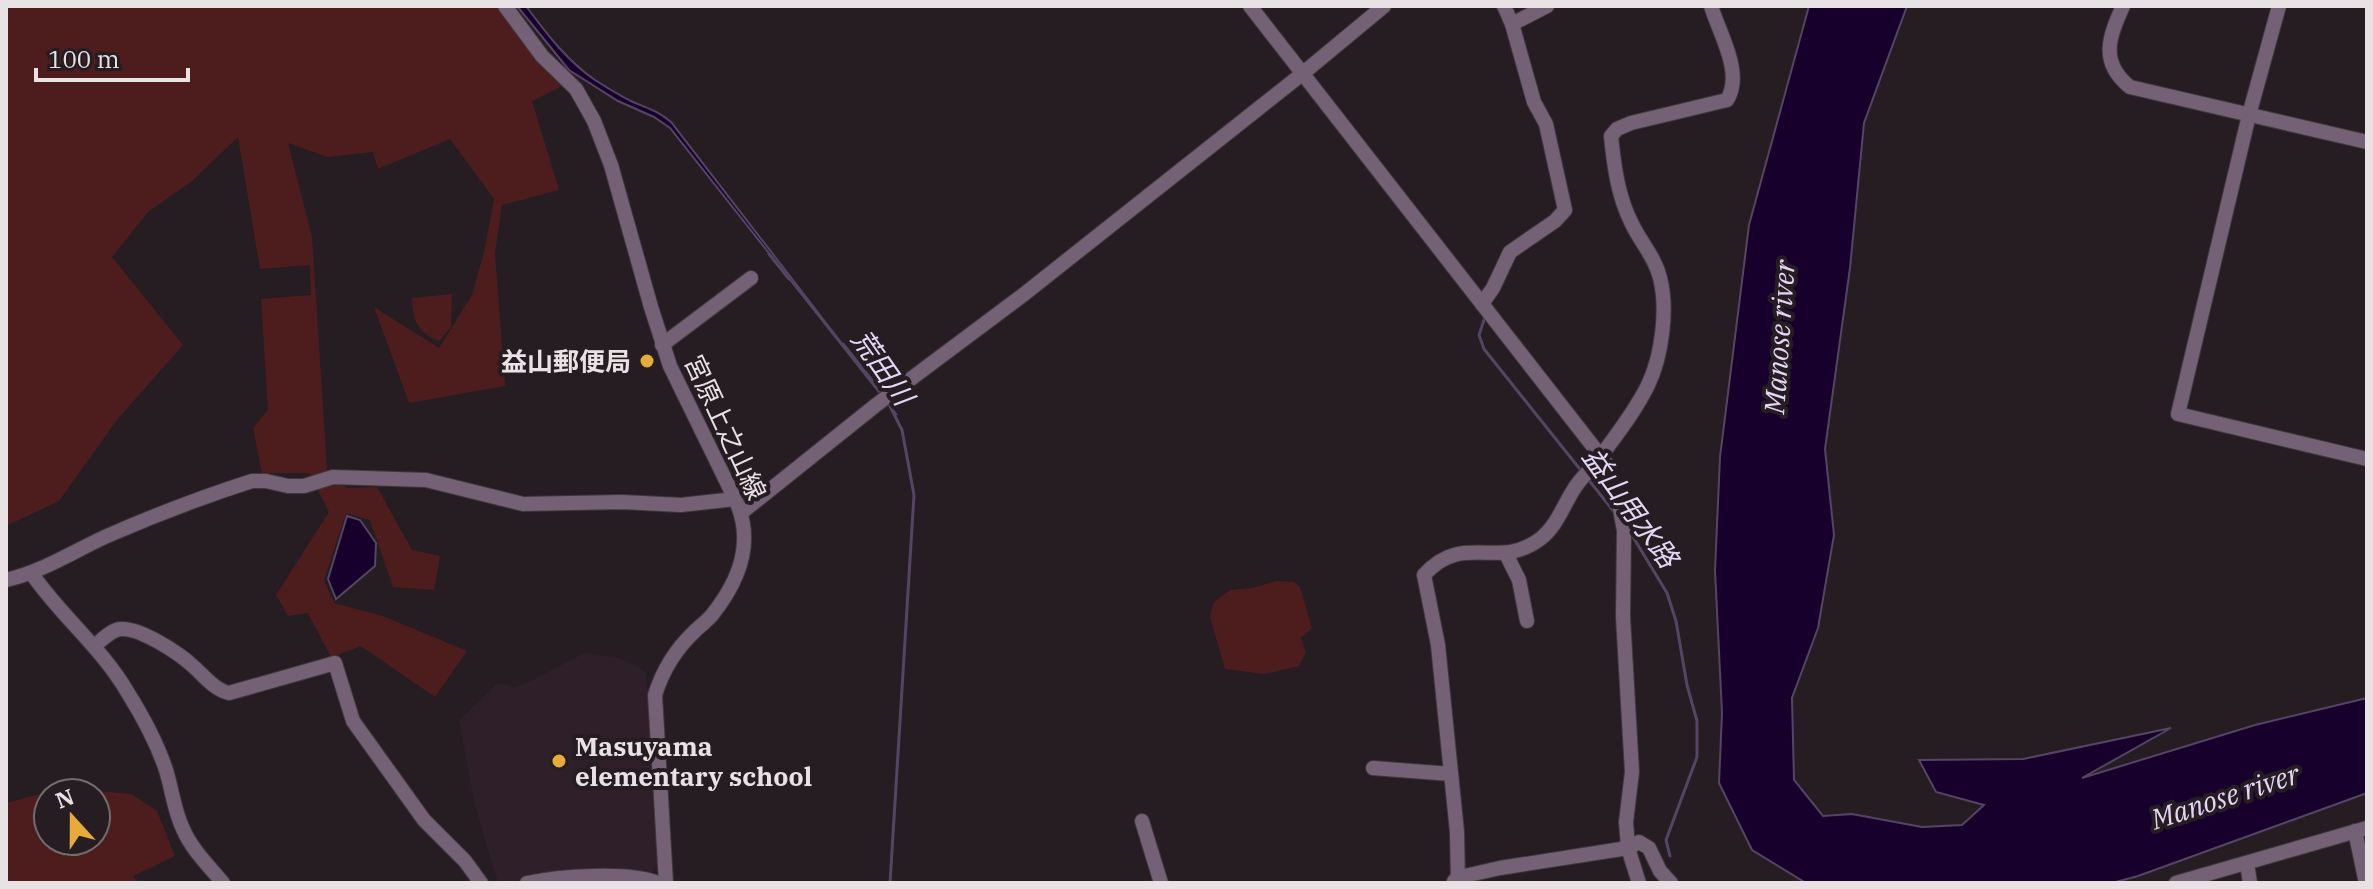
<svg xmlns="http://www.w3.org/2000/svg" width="2373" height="889" viewBox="0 0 2373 889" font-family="'IBM Plex Serif','Noto Sans JP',serif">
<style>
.built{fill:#2e1f28}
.green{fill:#4d1d1d;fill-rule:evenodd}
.water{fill:#18002c;stroke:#564464;stroke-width:2}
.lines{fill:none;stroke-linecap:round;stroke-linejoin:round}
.stream{stroke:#564464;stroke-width:3}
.minor-casing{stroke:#40393c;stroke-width:16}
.minor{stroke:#756176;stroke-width:14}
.poi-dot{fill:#e7ac37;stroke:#251d21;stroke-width:3}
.labels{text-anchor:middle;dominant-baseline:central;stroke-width:8;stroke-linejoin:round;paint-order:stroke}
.poi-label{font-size:26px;font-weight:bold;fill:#e8e2e5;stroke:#251d21;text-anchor:end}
.street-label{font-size:26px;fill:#e8e2e5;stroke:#251d21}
.water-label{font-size:28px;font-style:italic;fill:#e5d6f7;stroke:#251d21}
</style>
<rect width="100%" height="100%" fill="#251d21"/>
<polygon class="built" points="584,653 615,657 636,665 646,673 658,865 650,874 539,875 508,883 498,883 474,802 459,720 498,683 514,687 535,679"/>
<g class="green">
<polygon points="6,6 495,6 562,86 532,101 559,190 502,205 495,253 505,386 409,403 374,307 439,348 472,295 484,252 494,199 450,139 378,169 373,152 328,157 288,143 312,237 327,470 347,488 377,487 412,550 440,556 434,590 393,587 370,520 346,513 324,580 334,603 383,616 467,651 435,697 361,646 331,657 308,613 288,616 276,595 329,512 309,473 262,473 253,428 268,410 261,299 311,295 310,265 260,269 238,137 192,181 148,212 112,257 183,345 117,420 59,501 6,526"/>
<path d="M452,294l-1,33 -12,14c-22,-9 -26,-20 -27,-43z"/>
<polygon points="1276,581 1294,582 1300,587 1312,628 1301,638 1306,652 1299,666 1264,674 1225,669 1210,617 1214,602 1230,590 1252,588"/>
<path d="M63,788l68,6 26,17 18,45 -42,20 6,7h-133v-80zM48,793h48v48h-48z"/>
</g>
<g class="water">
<path d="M517,6h9c20,27 41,55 69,74 11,7 25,16 38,22 16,7 25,9 38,20l226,293 -227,-287 -16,-11 -36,-16 -49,-31z"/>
<polygon points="1809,6 1907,6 1864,123 1850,268 1825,449 1834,535 1818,628 1792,698 1794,780 1823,816 1852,814 1922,827 1962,825 1984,805 1936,792 1919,760 2023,759 2171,728 2082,778 2255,725 2367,698 2367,793 2138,876 2112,883 1806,883 1752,850 1719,783 1722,713 1715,570 1720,457 1749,225"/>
<polygon points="347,516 360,520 376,543 375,566 336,599 328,579"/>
</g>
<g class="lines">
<g class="stream">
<polyline points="769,254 789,279"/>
<polyline points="1485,317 1479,335 1484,349 1583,473"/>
<polyline points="843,344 883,394"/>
<polyline points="887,400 902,430 914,495 890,883"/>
<polyline points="1588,479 1615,513"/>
<polyline points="1630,532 1667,593 1676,621 1687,685 1697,721 1697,757 1666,840 1670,856"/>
</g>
<g class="minor-casing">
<g id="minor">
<path d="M505,6l37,50 34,33 18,32 17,44 40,142 19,59 65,133c20,42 5,81 -23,116 -5,6 -12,11 -18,17 -19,18 -31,37 -39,63l11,188"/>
<polyline points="1250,6 1606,463 1618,498 1624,531 1623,617 1632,772 1626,822 1628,848 1639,883"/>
<polyline points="1504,6 1512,24"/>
<path d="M2123,6c-14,31 -24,56 7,81l237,55"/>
<polyline points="2279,6 2249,115 2178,414 2367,459"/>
<polyline points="1482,304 1493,288 1510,252 1555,221 1565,210 1546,124 1534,102 1512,24 1547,6"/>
<polyline points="662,345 751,278"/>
<polyline points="741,513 876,405 1023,295 1302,74 1384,6"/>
<polyline points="1506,554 1519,580 1527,621"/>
<path d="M32,574c29,42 70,74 96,119 15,24 29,50 38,77 6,19 8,41 17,59 9,21 26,37 40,54"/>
<path d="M6,580c36,-8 68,-29 101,-44 48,-21 95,-39 145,-55h14l22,5h16l29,-9 93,3 97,24 99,-2 59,3 54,-6"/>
<path d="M94,646c7,-5 18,-17 27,-17 20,-1 58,24 73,38 11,10 21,23 35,26l106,-30 18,58 71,99 41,41 16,22"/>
<polyline points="1373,768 1451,774"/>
<polyline points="1142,821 1161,883"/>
<polyline points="2355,831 2366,883"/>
<polyline points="2247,863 2250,883"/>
<polyline points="1454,881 1460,877 1500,868 1628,848 1639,842 1649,848 1660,871 1671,883"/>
<path d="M527,883c32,-7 101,-12 131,0"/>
<path d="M1458,883l-1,-51 -19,-187 -14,-70c39,-44 74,-4 116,-36 17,-13 23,-33 34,-50 7,-12 19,-21 27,-33 16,-22 35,-46 47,-71 14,-29 20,-76 12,-107 -5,-21 -19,-35 -28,-54 -14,-27 -18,-58 -21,-88l6,-7 14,-6 96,-23c17,-27 -8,-67 -16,-94"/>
<polyline points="2176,883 2367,828"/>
</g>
</g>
<use href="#minor" class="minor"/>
</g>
<g class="poi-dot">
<circle cx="647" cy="361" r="8"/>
<circle cx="559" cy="761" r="8"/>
</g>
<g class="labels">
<g class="poi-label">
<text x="631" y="361">益山郵便局</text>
<text x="575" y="746" text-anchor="start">Masuyama<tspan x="575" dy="30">elementary school</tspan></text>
</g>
<g class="street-label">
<text transform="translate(726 427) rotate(65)">宮原上之山線</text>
</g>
<g class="water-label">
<text transform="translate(1779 337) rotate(-86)">Manose river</text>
<text transform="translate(883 367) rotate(55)">荒田川</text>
<text transform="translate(1631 507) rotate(54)">益山用水路</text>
<text transform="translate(2225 796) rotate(-18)">Manose river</text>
</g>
</g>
<rect width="2373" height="889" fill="none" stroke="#e8e2e5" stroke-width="16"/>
<g transform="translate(72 817) rotate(339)"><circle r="38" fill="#251d21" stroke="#736c6f" stroke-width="2"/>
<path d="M0-6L14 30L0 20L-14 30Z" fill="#e7ac37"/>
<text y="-12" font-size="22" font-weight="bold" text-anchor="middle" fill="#e8e2e5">N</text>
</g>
<path d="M36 68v12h152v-12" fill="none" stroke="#e8e2e5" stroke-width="4"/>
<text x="48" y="68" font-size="24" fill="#e8e2e5" stroke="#251d21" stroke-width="6" paint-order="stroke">100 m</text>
</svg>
